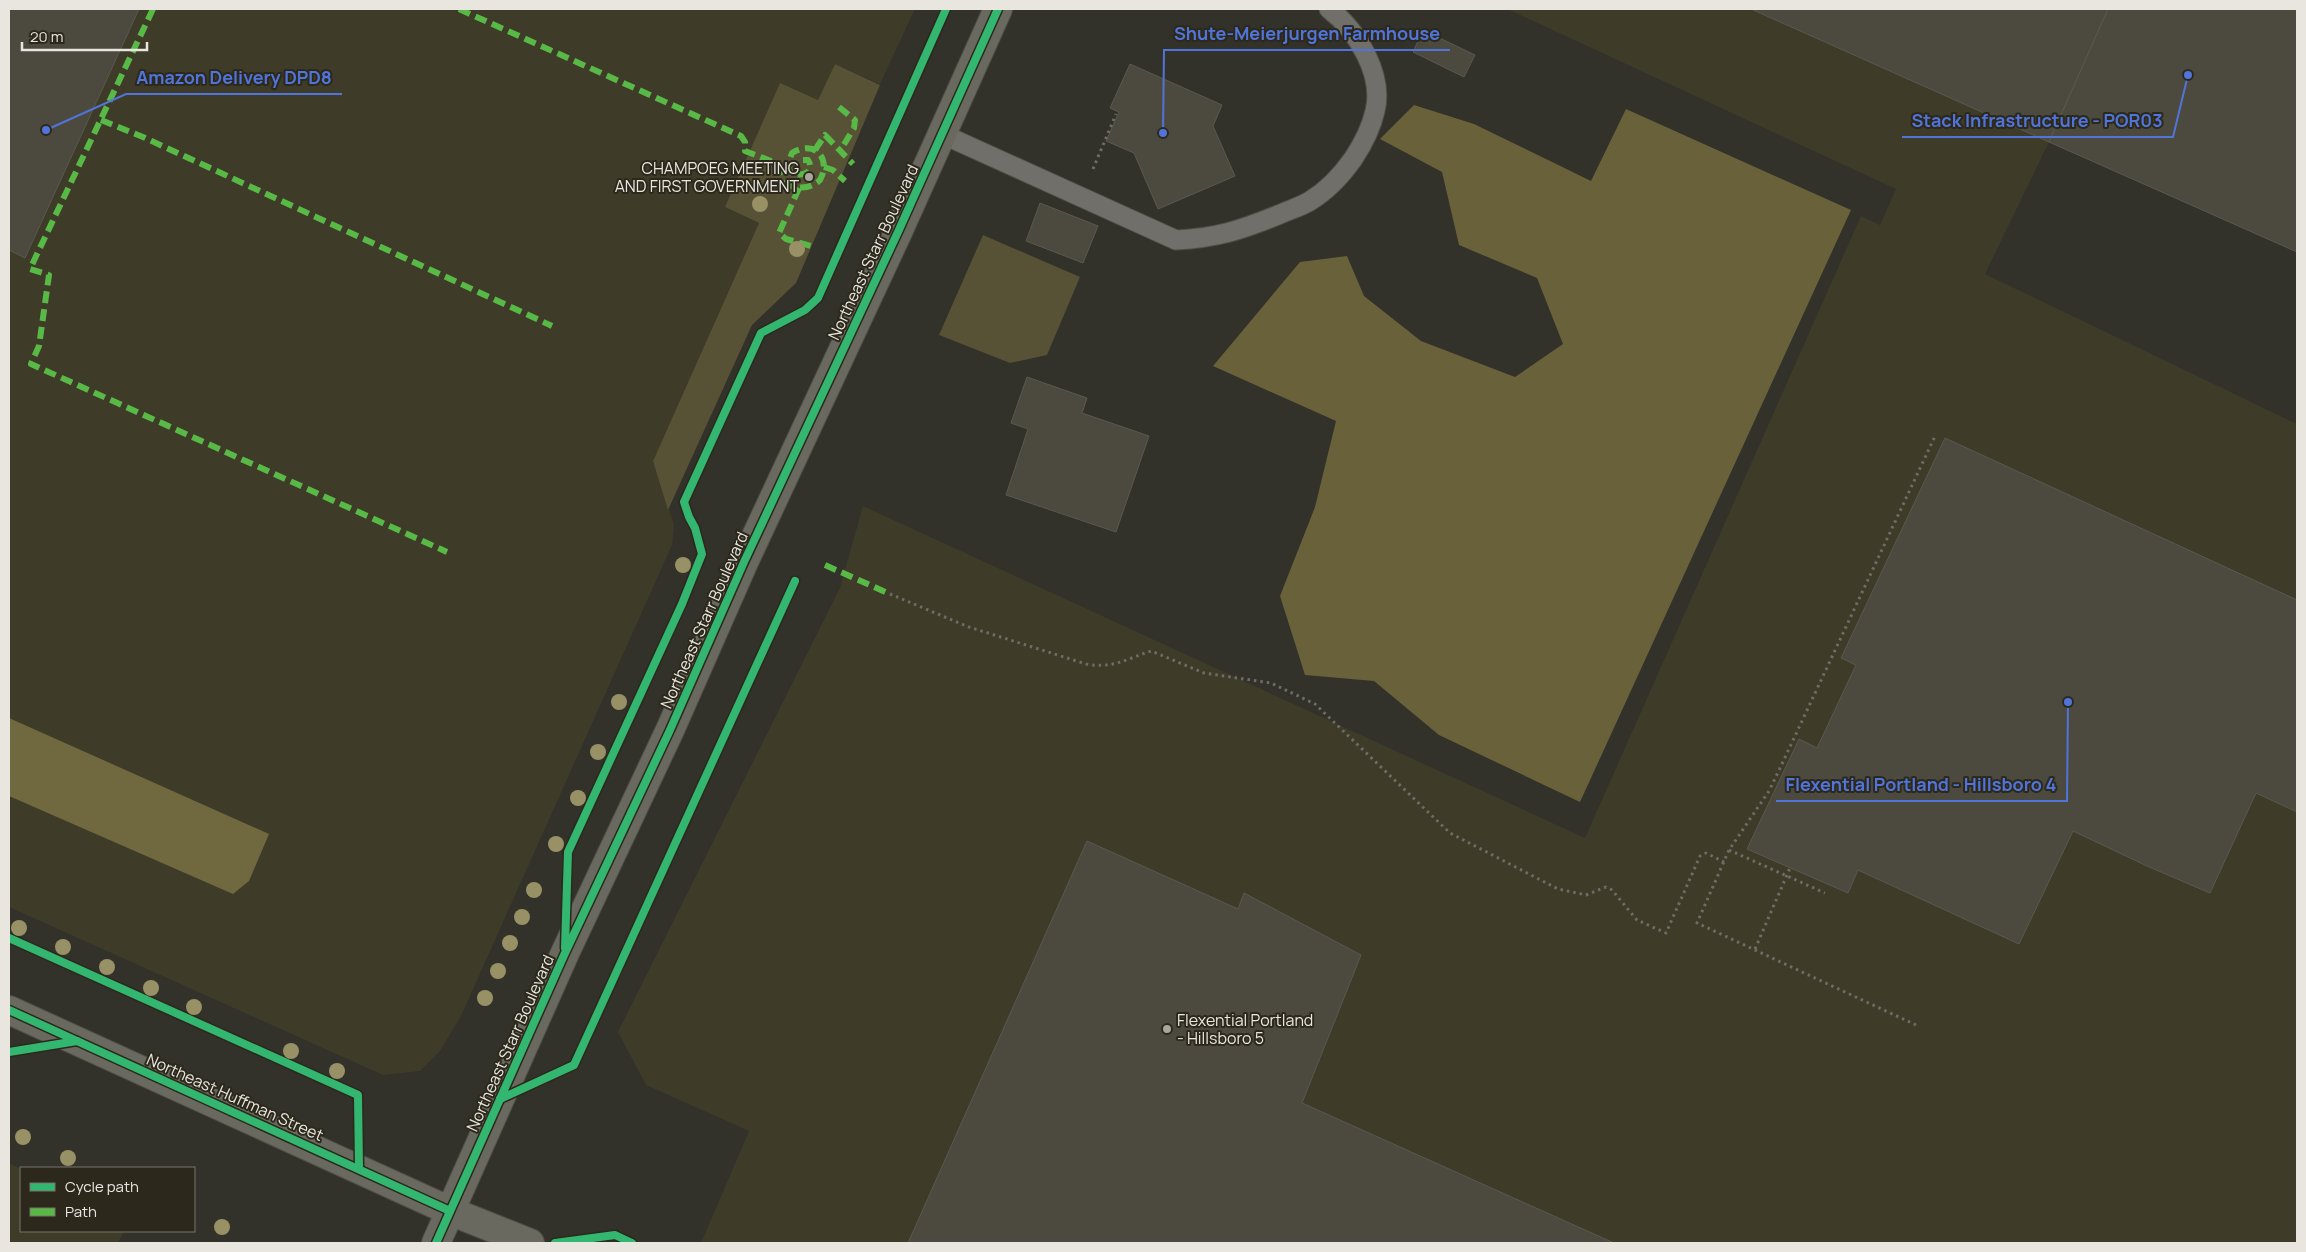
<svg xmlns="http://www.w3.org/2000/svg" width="2306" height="1252" viewBox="0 0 2306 1252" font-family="Manrope,sans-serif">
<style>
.built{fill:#3f3b29}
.green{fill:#575235}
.forest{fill:#68613a}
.water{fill:#70693f}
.building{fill:#4c4a3f;stroke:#595952}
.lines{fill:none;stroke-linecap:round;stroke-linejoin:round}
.lane-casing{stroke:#4f4e47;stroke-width:21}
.secondary-casing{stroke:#4f4e47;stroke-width:30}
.path{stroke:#6e6c66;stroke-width:3;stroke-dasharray:2.5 4;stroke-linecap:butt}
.lane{stroke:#706f6a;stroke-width:19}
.secondary{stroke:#6a6960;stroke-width:28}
.quiet{stroke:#58b947;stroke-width:6;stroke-dasharray:12 6;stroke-linecap:butt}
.cycleway-casing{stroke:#2c291c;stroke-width:11}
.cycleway{stroke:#33b770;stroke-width:8}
.tree{fill:#999166}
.poi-dot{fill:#a8a79f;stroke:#2c291c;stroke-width:2}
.labels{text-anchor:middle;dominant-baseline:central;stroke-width:4;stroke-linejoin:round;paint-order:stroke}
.poi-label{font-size:16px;fill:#e8e6de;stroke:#2c291c;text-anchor:end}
.street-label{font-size:16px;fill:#e8e6de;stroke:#2c291c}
.leader{fill:none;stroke:#5074da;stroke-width:2}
.callout-dot{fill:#5074da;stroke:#2c291c;stroke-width:2}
.callout-label{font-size:18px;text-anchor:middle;font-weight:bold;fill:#5074da;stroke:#2c291c;stroke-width:4;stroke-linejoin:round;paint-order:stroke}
</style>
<rect width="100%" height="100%" fill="#32312a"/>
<g class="built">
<polygon points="9,9 915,9 880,84 835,64 818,100 780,84 725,207 759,223 653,461 674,525 672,545 461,1016 440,1051 420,1071 383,1075 9,907"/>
<polygon points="1507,9 2110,9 2049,142 1985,274 2297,424 2297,1243 701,1243 749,1131 646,1085 618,1032 840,588 863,506 1585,838 1861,216 1880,225 1896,189"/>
<polygon points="9,1163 21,1169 21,1231 124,1231 118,1243 9,1243"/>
</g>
<g class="green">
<polygon points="835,64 880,85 796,283 752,325 668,510 653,461 759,223 725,207 780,83 818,100"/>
<polygon points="983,235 1080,277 1047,355 1010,363 939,335"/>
</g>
<polygon class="forest" points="1414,105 1474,124 1591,181 1626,109 1851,210 1580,802 1439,735 1374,681 1305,675 1280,596 1315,507 1336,421 1213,366 1300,262 1347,256 1364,296 1421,341 1515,377 1563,344 1537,278 1459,245 1442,172 1380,139"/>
<polygon class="water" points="9,718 269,834 249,881 233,894 9,796"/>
<g class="building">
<polygon points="9,9 139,9 25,258 9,250"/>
<polygon points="1751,9 2108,9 2049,142"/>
<polygon points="2108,9 2297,9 2297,252 2049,142"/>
<polygon points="1423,30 1475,55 1464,77 1413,52"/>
<polygon points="1130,64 1222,105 1213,126 1235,176 1158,209 1134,153 1106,141 1119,112 1110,108"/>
<polygon points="1040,203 1098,226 1083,263 1026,241"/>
<polygon points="1027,377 1087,398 1082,413 1149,436 1116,532 1006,495 1028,429 1011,423"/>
<polygon points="1945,438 2297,600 2297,812 2256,793 2210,893 2147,866 2073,831 2019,944 1858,870 1848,893 1747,849 1799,739 1817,748 1856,665 1841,658"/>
<polygon points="1087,841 1238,909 1244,893 1361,955 1302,1103 1614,1243 908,1243"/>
</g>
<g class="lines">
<g class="lane-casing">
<path id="lane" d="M942,134l234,106c41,-2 65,-10 102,-25 11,-5 22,-8 32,-14 18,-11 31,-25 43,-42 10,-15 18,-30 22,-48 9,-36 -18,-81 -46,-102"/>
</g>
<g class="secondary-casing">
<g id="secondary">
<polyline points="9,1010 450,1211 530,1243"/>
<polyline points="436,1243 565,953 670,730 744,562 898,232 998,9"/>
</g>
</g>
<g class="path">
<polyline points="1093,169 1116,114"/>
<path d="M890,594l79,33 117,37c27,5 40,-5 65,-13l53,22 67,10 44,21 135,129 108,56 28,6 20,-8 6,3 25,30 29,13 34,-77 6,-3 18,9"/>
<polyline points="1729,850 1825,893"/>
<polyline points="1755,949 1790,868"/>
<polyline points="1916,1025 1697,923 1729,850 1769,791 1781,766 1936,434"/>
</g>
<use href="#lane" class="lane"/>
<use href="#secondary" class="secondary"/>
<g class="quiet">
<polyline points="153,9 30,269 49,275 39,346 31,364 447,552"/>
<path d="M459,9l282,127 4,6v9l31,12 12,22c12,4 22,4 32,-5 12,-22 -6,-41 -28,-27l-4,11 2,8c10,6 26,1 18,-12h-5"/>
<polyline points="839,107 855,120 854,128 840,151"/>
<polyline points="101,120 143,137 552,326"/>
<polyline points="815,150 825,135 853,164"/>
<polyline points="824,167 833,170 845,181"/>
<polyline points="799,188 779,233 786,239 815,247"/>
<polyline points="825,565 890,594"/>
</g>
<g class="cycleway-casing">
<g id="cycleway">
<polyline points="9,938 358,1095 359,1168"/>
<polyline points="565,948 568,852 682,604 702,554 695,528 689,517 684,502 761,333 805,310 818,298 946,9"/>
<polyline points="9,1010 450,1211"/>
<polyline points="9,1052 77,1041"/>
<polyline points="500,1099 574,1065 795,581"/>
<polyline points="436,1243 565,953 670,730 744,562 898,232 998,9"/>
<polyline points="555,1243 615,1235 632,1243"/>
</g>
</g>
<use href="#cycleway" class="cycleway"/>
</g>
<g class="tree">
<circle cx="760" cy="204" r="8"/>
<circle cx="797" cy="249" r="8"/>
<circle cx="683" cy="565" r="8"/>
<circle cx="619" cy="702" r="8"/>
<circle cx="598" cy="752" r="8"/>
<circle cx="578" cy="798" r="8"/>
<circle cx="556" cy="844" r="8"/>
<circle cx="534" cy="890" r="8"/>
<circle cx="522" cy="917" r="8"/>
<circle cx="19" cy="928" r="8"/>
<circle cx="510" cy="943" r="8"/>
<circle cx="63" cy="947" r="8"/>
<circle cx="107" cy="967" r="8"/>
<circle cx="498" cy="971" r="8"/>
<circle cx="151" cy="988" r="8"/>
<circle cx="485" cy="998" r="8"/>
<circle cx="194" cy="1007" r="8"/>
<circle cx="291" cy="1051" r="8"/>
<circle cx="337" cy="1071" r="8"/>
<circle cx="23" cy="1137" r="8"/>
<circle cx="68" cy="1158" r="8"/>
<circle cx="222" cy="1227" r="8"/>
</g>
<g class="poi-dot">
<circle cx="809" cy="177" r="5"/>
<circle cx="1167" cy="1029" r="5"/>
</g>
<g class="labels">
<g class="poi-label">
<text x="799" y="168">CHAMPOEG MEETING<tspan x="799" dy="18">AND FIRST GOVERNMENT</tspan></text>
<text x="1177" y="1020" text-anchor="start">Flexential Portland<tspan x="1177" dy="18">- Hillsboro 5</tspan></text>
</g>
<g class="street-label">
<text transform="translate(873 252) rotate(-65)">Northeast Starr Boulevard</text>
<text transform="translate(704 620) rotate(-66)">Northeast Starr Boulevard</text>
<text transform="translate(510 1043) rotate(-66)">Northeast Starr Boulevard</text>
<text transform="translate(235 1097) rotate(24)">Northeast Huffman Street</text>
</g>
</g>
<path class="leader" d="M1163 133L1164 50H1450M46 130L126 94H342M2188 75L2173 137H1902M2068 702L2067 801H1776"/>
<g class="callout-dot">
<circle cx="1163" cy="133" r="5"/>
<circle cx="46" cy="130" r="5"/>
<circle cx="2188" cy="75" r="5"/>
<circle cx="2068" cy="702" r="5"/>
</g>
<g class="callout-label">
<text x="1307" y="40">Shute-Meierjurgen Farmhouse</text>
<text x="234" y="84">Amazon Delivery DPD8</text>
<text x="2037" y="127">Stack Infrastructure - POR03</text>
<text x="1921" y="791">Flexential Portland - Hillsboro 4</text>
</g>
<rect width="2306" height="1252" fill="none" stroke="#e8e6de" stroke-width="20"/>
<rect x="20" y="1167" width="175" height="65" fill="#2c291c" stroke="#77756a"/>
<rect x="30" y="1183" width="25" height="8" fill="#33b770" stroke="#77756a"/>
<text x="65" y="1192" font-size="15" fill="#e8e6de">Cycle path</text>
<rect x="30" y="1208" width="25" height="8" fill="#58b947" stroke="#77756a"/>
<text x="65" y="1217" font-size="15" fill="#e8e6de">Path</text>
<path d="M22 42v8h125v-8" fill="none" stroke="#e8e6de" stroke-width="2.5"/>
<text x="30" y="42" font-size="15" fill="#e8e6de" stroke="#2c291c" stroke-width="4" paint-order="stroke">20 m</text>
</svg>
